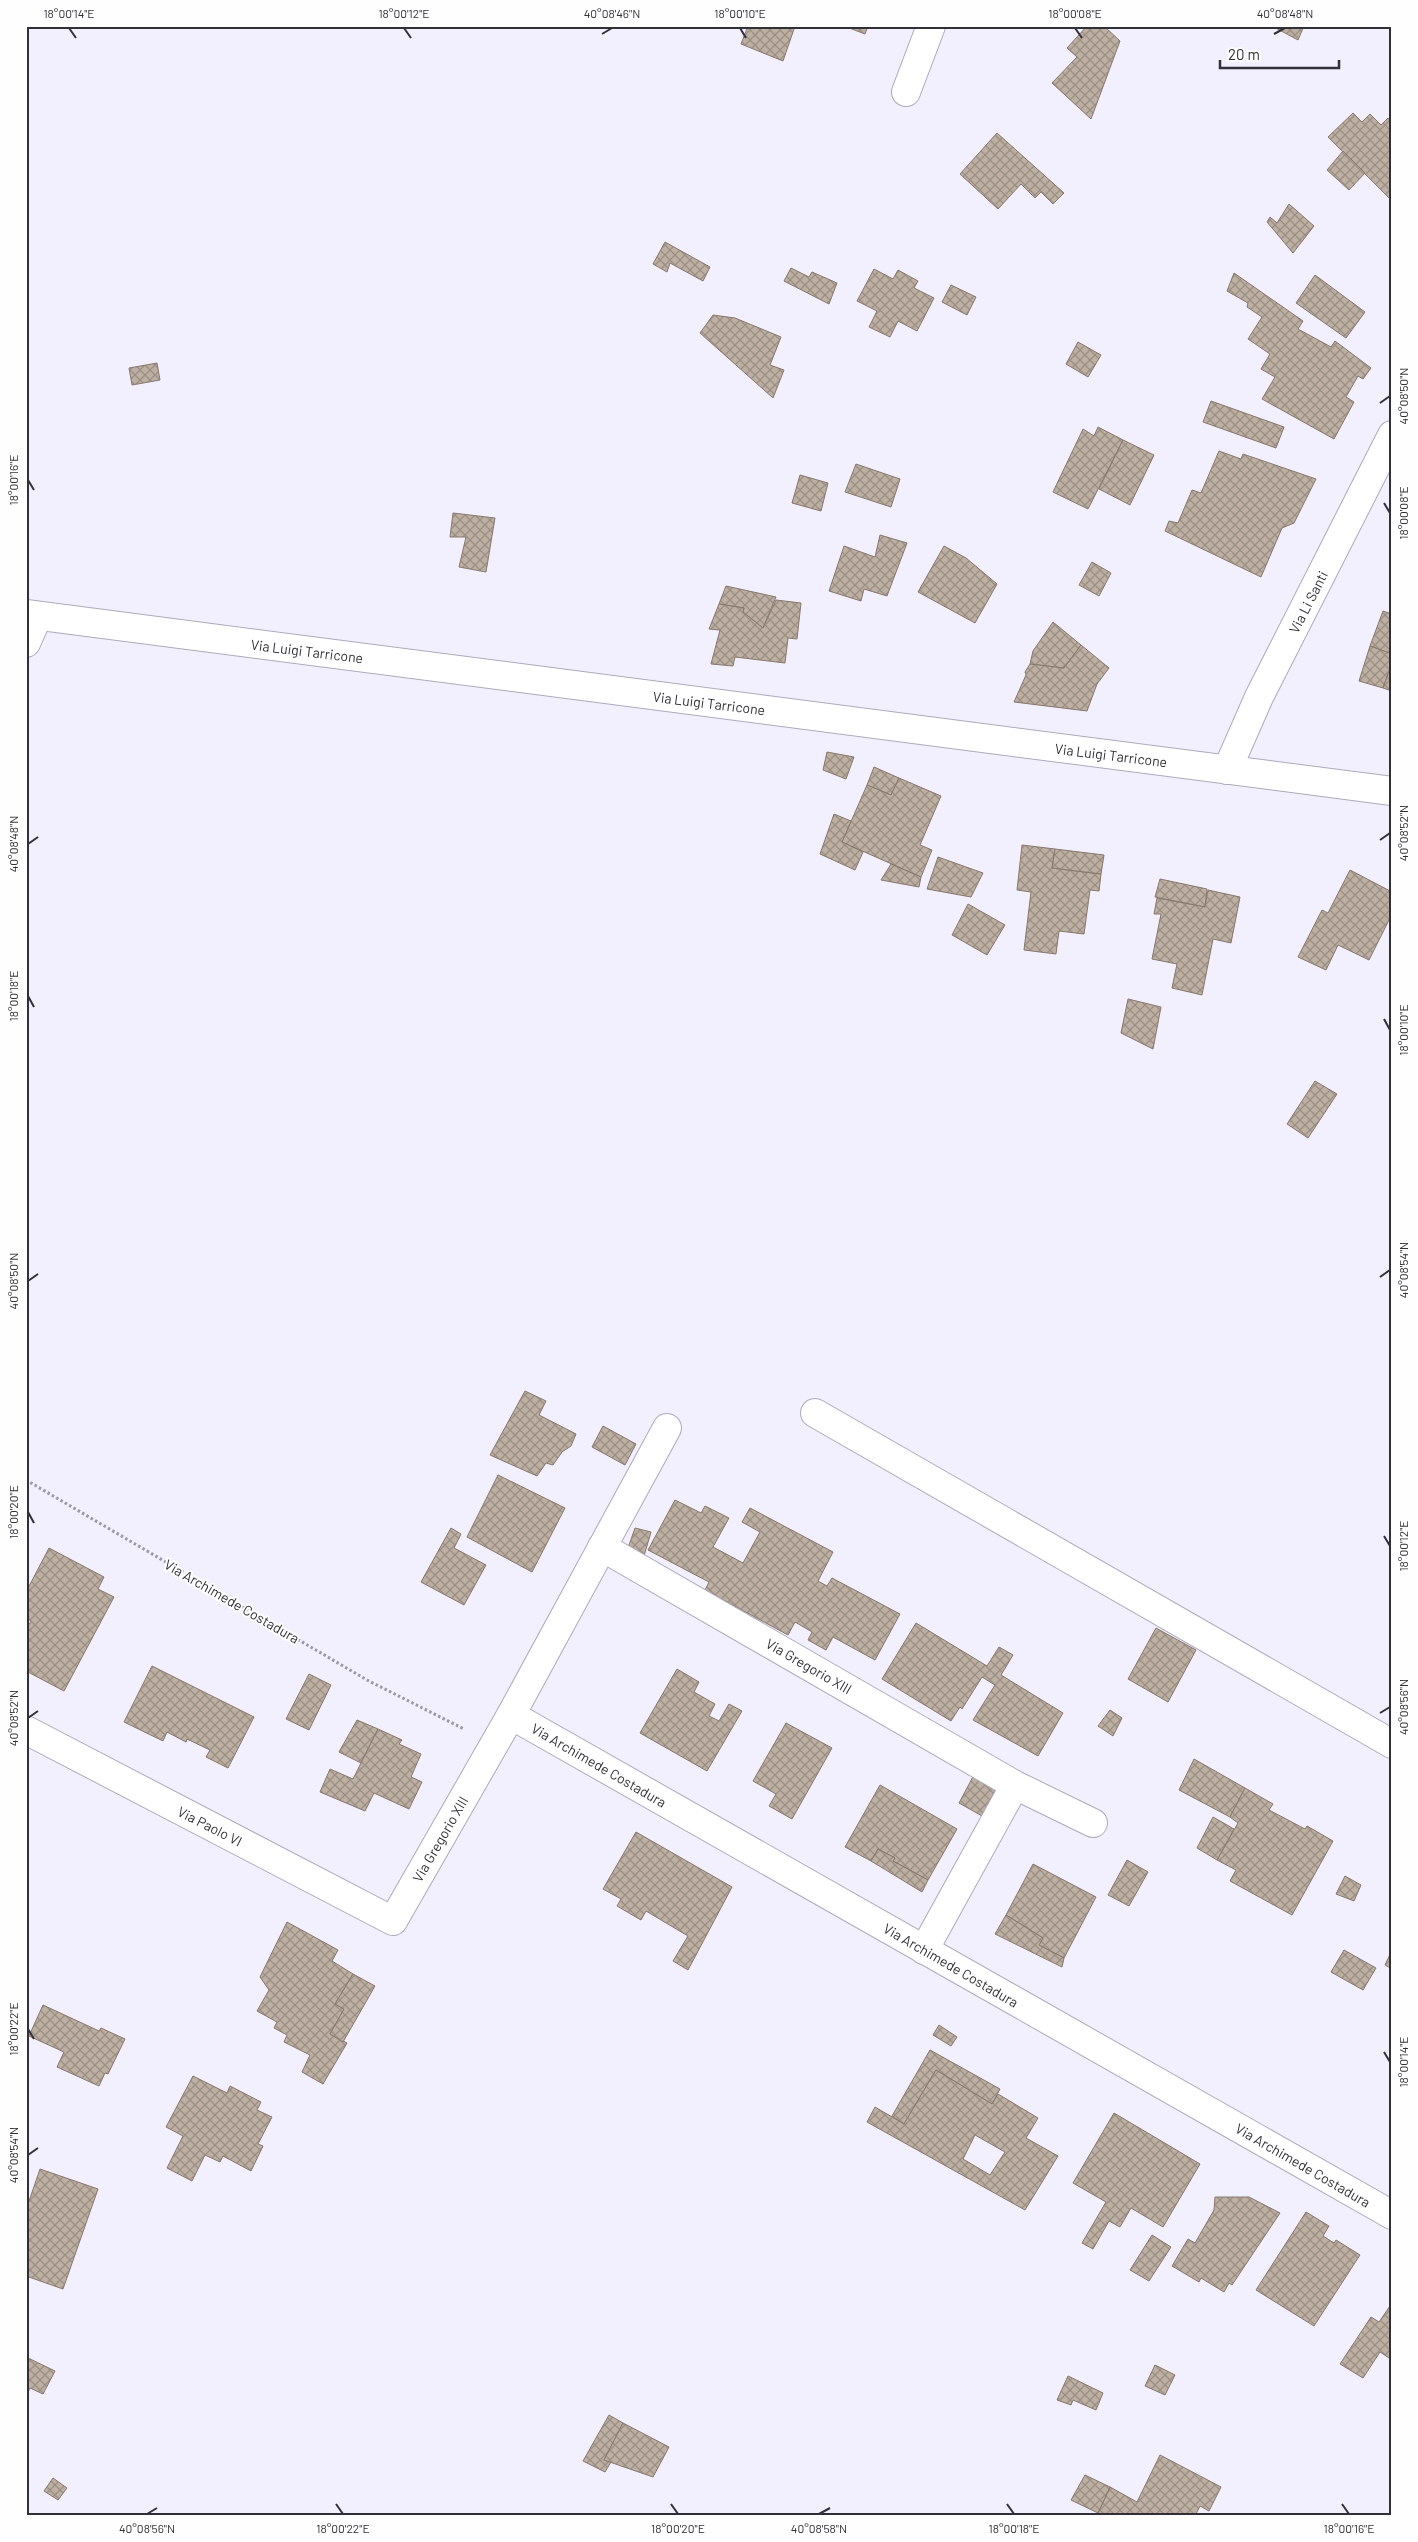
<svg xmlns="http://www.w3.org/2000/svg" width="1418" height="2542" viewBox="0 0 1418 2542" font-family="Barlow,sans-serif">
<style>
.building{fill:url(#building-cross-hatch);stroke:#86786c;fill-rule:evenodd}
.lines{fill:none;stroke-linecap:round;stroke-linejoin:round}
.minor-casing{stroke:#adaabb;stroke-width:30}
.major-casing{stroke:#adaabb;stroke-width:30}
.path{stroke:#9b99a4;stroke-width:3;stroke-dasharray:2.5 2.5;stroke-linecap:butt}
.minor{stroke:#fff;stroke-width:28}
.major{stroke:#fff;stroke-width:28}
.ticks{fill:none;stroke:#323037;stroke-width:2}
.labels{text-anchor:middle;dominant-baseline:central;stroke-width:4;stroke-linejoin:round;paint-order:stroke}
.street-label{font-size:14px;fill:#323037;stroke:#fefefe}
.neatline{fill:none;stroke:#323037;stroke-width:2}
.ticks-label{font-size:12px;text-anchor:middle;fill:#323037}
</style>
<defs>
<pattern id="building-cross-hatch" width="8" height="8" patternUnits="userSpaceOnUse" patternTransform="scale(1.25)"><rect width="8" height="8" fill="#bdafa1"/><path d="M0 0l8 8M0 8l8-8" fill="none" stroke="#9a8f84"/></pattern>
</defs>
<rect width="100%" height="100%" fill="#f2effe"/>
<g class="building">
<polygon points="748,26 789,26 794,29 783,61 741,44"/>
<polygon points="844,26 868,26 865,34"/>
<polygon points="1087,26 1104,26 1120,41 1091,119 1052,83 1077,57 1067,48"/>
<polygon points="1272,26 1304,26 1298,40"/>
<polygon points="1353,113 1362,122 1370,114 1381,125 1388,118 1392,123 1392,201 1328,137"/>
<polygon points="997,133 1064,193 1053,204 1041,192 1035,198 1021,184 998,209 960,174"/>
<polygon points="1343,151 1365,173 1349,190 1327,170"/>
<polygon points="1289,204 1314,226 1293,253 1267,222 1270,217 1277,223"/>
<polygon points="665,242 710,267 703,281 670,263 667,272 653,264"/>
<polygon points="791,268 809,277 812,272 837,283 829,304 784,281"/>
<polygon points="874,269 893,279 898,270 918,281 914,288 934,298 917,331 898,321 890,337 869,327 877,311 857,301"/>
<polygon points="1234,273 1303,321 1298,329 1331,347 1335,341 1371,368 1363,379 1358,376 1346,397 1354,402 1334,439 1262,399 1275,377 1261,369 1270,354 1248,339 1262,317 1247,307 1248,303 1227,291"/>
<polygon points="1315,275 1365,312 1346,338 1296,303"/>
<polygon points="951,285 976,297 967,315 942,302"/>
<polygon points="713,315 735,318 781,337 770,365 784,370 773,398 700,333"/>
<polygon points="1078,342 1101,355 1088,377 1066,364"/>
<polygon points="157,363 160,380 132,385 129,368"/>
<polygon points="1211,401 1284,427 1276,448 1203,422"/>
<polygon points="1098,427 1123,440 1088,509 1053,492 1083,429 1094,436"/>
<polygon points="1123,440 1154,455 1130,505 1099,489"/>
<polygon points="1219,451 1241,459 1243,454 1316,479 1294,523 1282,528 1261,577 1165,531 1169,521 1178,523 1192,490 1201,493"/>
<polygon points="856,464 900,479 891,507 845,492"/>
<polygon points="800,475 828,483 821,511 792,503"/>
<polygon points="453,513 495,518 486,572 459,567 466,537 450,537"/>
<polygon points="880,535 907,543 887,596 864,589 861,601 829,591 844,546 875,557"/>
<polygon points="944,546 966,558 997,584 975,623 918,592"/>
<polygon points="1092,562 1111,573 1099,596 1079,585"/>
<polygon points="726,586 776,597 763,628 743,612 744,608 719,604"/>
<polygon points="776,600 801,603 797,639 788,638 785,663 735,657 733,666 711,664 720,630 709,629 719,604 744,608 743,612 763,628"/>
<polygon points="1383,611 1392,614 1392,654 1370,646"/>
<polygon points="1053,622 1081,645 1064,668 1030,664 1033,651"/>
<polygon points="1081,645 1109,668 1097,684 1087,711 1014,702 1026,675 1025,672 1030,664 1064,668"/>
<polygon points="1370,646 1392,654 1392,663 1383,688 1359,681"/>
<polygon points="1392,663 1392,691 1383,688"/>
<polygon points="827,752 854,757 846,779 823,770"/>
<polygon points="874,767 899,778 891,795 867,785"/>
<polygon points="899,778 941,796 920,845 932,850 921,877 842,842 867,785 891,795"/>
<polygon points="834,814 851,821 842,842 863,852 855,870 820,854"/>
<polygon points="1022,845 1055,849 1052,868 1101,874 1099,891 1090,890 1084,934 1059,931 1056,954 1024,950 1031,892 1017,890"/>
<polygon points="1055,849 1104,855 1101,874 1052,868"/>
<polygon points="938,857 983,873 971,897 927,889"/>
<polygon points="891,864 921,877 919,887 881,880"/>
<polygon points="1350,870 1392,892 1392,914 1369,960 1338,945 1326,970 1298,957 1322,910 1328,913"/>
<polygon points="1160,879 1207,889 1205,907 1155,897"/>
<polygon points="1208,890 1240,897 1231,943 1213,939 1202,995 1172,988 1177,964 1152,959 1161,914 1154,914 1157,898 1205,907"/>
<polygon points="968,904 1005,925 987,955 952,935"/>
<polygon points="1128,999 1161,1007 1153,1049 1121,1033"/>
<polygon points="1315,1081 1337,1094 1308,1138 1287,1124"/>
<polygon points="525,1391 546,1401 539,1415 576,1434 571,1446 562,1452 553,1465 546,1463 537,1476 490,1455"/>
<polygon points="603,1426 636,1444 625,1465 592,1447"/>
<polygon points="498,1475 565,1508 532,1572 467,1537"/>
<polygon points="675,1500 701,1513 705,1506 729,1518 713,1547 743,1563 760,1532 742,1522 750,1508 833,1552 818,1581 827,1586 832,1578 900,1614 875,1660 833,1637 826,1650 808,1640 812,1632 795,1622 788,1635 705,1590 709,1582 648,1550"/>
<polygon points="451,1528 461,1534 454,1548 486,1565 464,1605 421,1582"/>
<polygon points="635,1528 651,1532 644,1556 627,1551"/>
<polygon points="49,1548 104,1577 98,1589 114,1597 64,1691 26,1671 26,1630 31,1621 26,1618 26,1592"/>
<polygon points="916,1623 987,1666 999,1647 1013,1655 1001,1675 1063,1713 1038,1756 973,1720 995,1685 982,1677 962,1709 960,1707 951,1721 882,1679"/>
<polygon points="1156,1628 1196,1650 1168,1702 1128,1679"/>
<polygon points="152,1666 254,1717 228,1768 206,1757 210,1750 187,1739 186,1742 167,1732 163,1741 124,1722"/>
<polygon points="677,1669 699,1682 694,1692 715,1704 709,1716 719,1721 729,1704 742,1711 707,1771 640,1733"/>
<polygon points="309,1674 331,1685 309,1730 286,1719"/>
<polygon points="1110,1710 1122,1718 1113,1736 1098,1726"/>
<polygon points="357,1720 378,1729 361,1763 339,1752"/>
<polygon points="786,1723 832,1748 792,1819 769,1806 776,1794 753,1781"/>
<polygon points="378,1729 402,1740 399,1744 421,1754 411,1777 422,1782 409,1809 374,1793 365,1811 320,1792 330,1769 353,1779"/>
<polygon points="1194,1759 1245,1788 1230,1817 1179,1790"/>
<polygon points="975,1773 998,1785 982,1816 959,1803"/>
<polygon points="880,1785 957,1829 928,1880 893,1861 895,1858 878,1849 871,1861 845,1847"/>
<polygon points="1245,1788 1273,1804 1269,1810 1305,1829 1307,1826 1333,1841 1292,1915 1230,1881 1236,1870 1217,1860 1238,1823 1230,1817"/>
<polygon points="1213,1817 1234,1829 1217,1860 1197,1848"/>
<polygon points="636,1832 732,1887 688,1970 673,1961 688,1936 646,1911 641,1920 617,1906 621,1899 603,1889"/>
<polygon points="878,1849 895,1858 893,1861 928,1880 922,1892 871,1861"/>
<polygon points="1127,1860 1148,1872 1129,1906 1108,1895"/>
<polygon points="1033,1864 1096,1897 1064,1958 1039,1945 1043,1938 1006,1915"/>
<polygon points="1345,1876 1361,1885 1354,1901 1336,1894"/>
<polygon points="1006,1915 1043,1938 1039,1945 1064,1958 1062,1967 995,1934"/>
<polygon points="287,1922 338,1950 332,1961 353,1974 335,2004 344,2009 330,2034 347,2043 323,2084 302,2072 310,2055 284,2042 287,2035 274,2028 277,2022 257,2011 269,1990 260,1977"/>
<polygon points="1344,1950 1376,1968 1363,1990 1331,1972"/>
<polygon points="1392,1950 1392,1969 1385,1965"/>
<polygon points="353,1974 375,1986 343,2042 330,2034 344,2009 335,2004"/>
<polygon points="43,2005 99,2031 101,2028 125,2039 108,2074 105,2073 99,2086 57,2067 64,2052 29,2036"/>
<polygon points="939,2025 957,2037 951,2046 933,2035"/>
<polygon points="930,2050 1000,2089 992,2104 936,2070 904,2124 892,2116"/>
<path d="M936,2070l56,34 6,-10 40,24 -12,20 32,18 -33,54 -158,-88 8,-15 29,17zM975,2135l30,17 -15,23 -27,-16z"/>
<polygon points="193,2076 227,2093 230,2086 261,2102 257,2110 272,2117 258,2144 263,2146 251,2171 223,2156 220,2162 205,2155 192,2181 167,2168 183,2136 166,2127"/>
<polygon points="1114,2113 1200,2164 1163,2227 1131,2208 1120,2227 1109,2221 1093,2249 1082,2243 1106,2202 1073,2183"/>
<polygon points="40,2169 98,2189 63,2289 26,2276 26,2210"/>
<polygon points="1215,2197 1249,2197 1280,2213 1232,2285 1229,2283 1224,2292 1201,2278 1199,2282 1172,2266 1188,2239 1195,2243 1214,2210"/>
<polygon points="1306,2212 1329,2226 1323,2236 1334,2243 1336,2240 1360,2255 1314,2326 1256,2290"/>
<polygon points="1152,2235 1171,2247 1149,2281 1130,2270"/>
<polygon points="1392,2303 1392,2360 1380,2352 1363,2378 1340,2364 1371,2317 1379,2322"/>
<polygon points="26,2357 55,2371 43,2394 30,2388 26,2396"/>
<polygon points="1155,2365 1175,2375 1165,2395 1145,2386"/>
<polygon points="1068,2376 1103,2393 1096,2410 1073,2400 1071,2405 1057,2400"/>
<polygon points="609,2415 623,2423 604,2460 611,2462 605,2472 583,2461"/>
<polygon points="623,2423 669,2447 653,2477 604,2460"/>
<polygon points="1160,2455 1221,2487 1209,2511 1200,2506 1195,2516 1103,2516 1098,2513 1110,2487 1137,2502"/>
<polygon points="1085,2475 1110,2487 1098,2513 1071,2500"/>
<polygon points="53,2478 67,2488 58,2500 44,2491"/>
</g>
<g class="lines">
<g class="minor-casing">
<g id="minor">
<polyline points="906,92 931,26"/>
<polyline points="26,643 38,616"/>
<polyline points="1227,770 1259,697 1392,435"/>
<polyline points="815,1413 1392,1744"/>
<polyline points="602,1547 1015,1785 1093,1823"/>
<polyline points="511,1715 1392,2215"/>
<polyline points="26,1730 393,1921 511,1715 667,1428"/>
<polyline points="924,1950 1015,1785"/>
</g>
</g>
<g class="major-casing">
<polyline id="major" points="26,614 1392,791"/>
</g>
<polyline class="path" points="26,1480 367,1680 464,1729"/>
<use href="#minor" class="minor"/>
<use href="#major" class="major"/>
</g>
<path class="ticks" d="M69,28l7,10M404,28l7,10M740,28l6,10M1075,28l7,10M602,34l10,-6M1274,34l11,-6M1380,403l10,-7M28,480l6,10M1384,503l6,10M1380,840l10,-7M28,844l10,-7M28,996l6,11M1384,1019l6,11M1380,1277l10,-7M28,1281l10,-7M28,1512l6,11M1384,1536l6,10M1380,1713l10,-6M28,1718l10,-7M28,2029l6,10M1384,2052l6,10M28,2155l10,-7M336,2504l7,10M671,2504l7,10M1007,2504l7,10M1342,2504l7,10M147,2514l10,-6M819,2514l11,-6"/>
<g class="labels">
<g class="street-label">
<text transform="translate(1308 602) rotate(-63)">Via Li Santi</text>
<text transform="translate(307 651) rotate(7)">Via Luigi Tarricone</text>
<text transform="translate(709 703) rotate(7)">Via Luigi Tarricone</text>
<text transform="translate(1111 755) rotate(7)">Via Luigi Tarricone</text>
<text transform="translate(232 1601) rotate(30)">Via Archimede Costadura</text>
<text transform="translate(809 1666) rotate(30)">Via Gregorio XIII</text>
<text transform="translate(599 1765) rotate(30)">Via Archimede Costadura</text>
<text transform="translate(210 1826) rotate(27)">Via Paolo VI</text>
<text transform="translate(440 1839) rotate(-60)">Via Gregorio XIII</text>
<text transform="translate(951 1965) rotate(30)">Via Archimede Costadura</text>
<text transform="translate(1303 2165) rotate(30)">Via Archimede Costadura</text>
</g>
</g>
<rect width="1418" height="2542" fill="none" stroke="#fefefe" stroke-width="55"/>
<path d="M1220 60v8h119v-8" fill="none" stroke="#323037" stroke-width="2.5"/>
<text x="1228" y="60" font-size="15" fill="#323037" stroke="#fefefe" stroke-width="4" paint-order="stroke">20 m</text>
<rect x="28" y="28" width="1362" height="2486" class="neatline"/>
<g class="ticks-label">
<text x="69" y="18">18°00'14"E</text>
<text x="404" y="18">18°00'12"E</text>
<text x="612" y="18">40°08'46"N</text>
<text x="740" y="18">18°00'10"E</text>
<text x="1075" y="18">18°00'08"E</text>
<text x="1285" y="18">40°08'48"N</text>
<text transform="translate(1404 396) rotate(-90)" y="4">40°08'50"N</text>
<text transform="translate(14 480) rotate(-90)" y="4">18°00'16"E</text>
<text transform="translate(1404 513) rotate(-90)" y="4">18°00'08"E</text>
<text transform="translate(1404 833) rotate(-90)" y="4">40°08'52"N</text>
<text transform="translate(14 844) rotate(-90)" y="4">40°08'48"N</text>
<text transform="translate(14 996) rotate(-90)" y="4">18°00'18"E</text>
<text transform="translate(1404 1030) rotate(-90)" y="4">18°00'10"E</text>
<text transform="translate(1404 1270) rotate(-90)" y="4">40°08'54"N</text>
<text transform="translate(14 1281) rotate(-90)" y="4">40°08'50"N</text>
<text transform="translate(14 1512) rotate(-90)" y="4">18°00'20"E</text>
<text transform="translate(1404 1546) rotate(-90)" y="4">18°00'12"E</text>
<text transform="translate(1404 1707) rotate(-90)" y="4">40°08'56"N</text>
<text transform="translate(14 1718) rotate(-90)" y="4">40°08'52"N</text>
<text transform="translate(14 2029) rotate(-90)" y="4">18°00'22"E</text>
<text transform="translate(1404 2062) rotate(-90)" y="4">18°00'14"E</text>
<text transform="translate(14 2155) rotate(-90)" y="4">40°08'54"N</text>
<text x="147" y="2533">40°08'56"N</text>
<text x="343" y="2533">18°00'22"E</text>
<text x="678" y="2533">18°00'20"E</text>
<text x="819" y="2533">40°08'58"N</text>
<text x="1014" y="2533">18°00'18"E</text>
<text x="1349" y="2533">18°00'16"E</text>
</g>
</svg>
